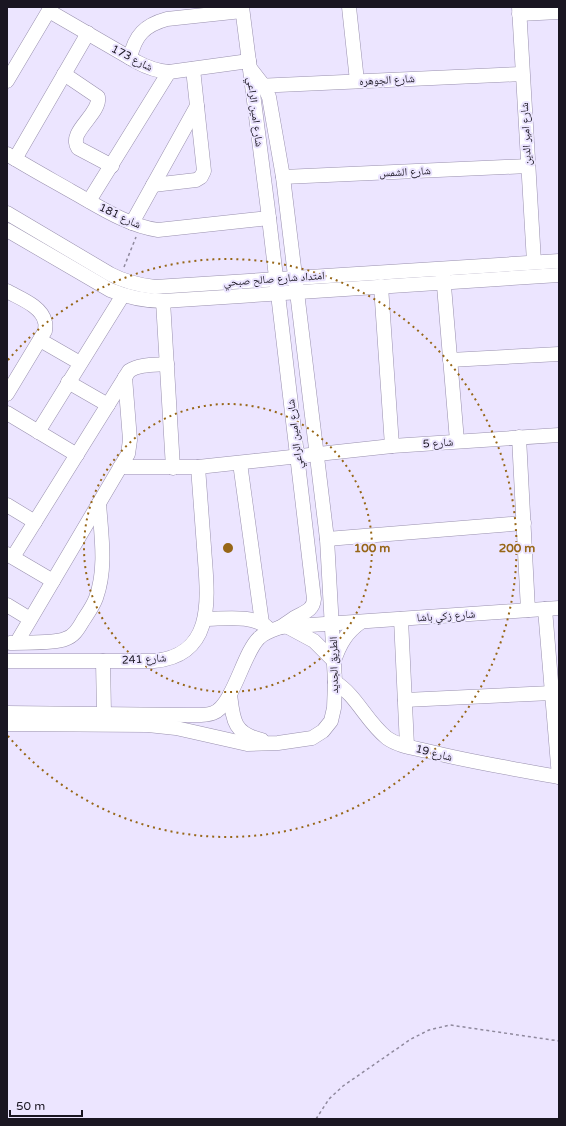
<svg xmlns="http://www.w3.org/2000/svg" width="566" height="1126" viewBox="0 0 566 1126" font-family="'Varela Round','Noto Naskh Arabic',sans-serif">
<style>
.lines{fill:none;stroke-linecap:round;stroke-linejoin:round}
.minor-casing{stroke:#9990ae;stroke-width:15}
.path{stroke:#8f899d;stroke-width:1.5;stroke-dasharray:3 3;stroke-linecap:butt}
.minor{stroke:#fff;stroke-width:14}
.ring{fill:none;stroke:#976617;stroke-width:2;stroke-dasharray:2 4}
.labels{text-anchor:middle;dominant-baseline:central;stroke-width:4;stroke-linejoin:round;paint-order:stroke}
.street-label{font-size:11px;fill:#1a1622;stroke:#ece5ff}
.centre{fill:#976617;stroke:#ece5ff;stroke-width:2}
.ring-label{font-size:12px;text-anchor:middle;font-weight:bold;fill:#976617;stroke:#ece5ff;stroke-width:4;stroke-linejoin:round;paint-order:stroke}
</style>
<rect width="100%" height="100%" fill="#ece5ff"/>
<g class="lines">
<g class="minor-casing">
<g id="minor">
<path d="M242,7l27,211 45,381c-1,12 -10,13 -20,19 -4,3 -9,6 -13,9"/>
<polyline points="349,7 357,81"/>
<polyline points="519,7 534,262"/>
<path d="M49,11l88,51c11,6 20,9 32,10l80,-11"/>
<polyline points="519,14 559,12"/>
<path d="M130,58c5,-23 15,-33 37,-39l75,-8"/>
<path d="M64,74l34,23c3,17 -31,35 -20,51l34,18"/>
<polyline points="7,81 51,7"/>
<polyline points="256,86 522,74"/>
<path d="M7,154c21,13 43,25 64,37 27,15 57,35 87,39l111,-12"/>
<polyline points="15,159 88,33"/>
<polyline points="283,177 528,166"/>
<polyline points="153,185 196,180 201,177 204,171 193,69"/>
<polyline points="89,201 169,72"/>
<path d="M7,213l103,61c15,8 28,11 45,13l404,-26"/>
<polyline points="132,223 197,106"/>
<path d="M7,230l103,60c17,7 34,11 53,11l396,-26"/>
<polyline points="443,274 457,441"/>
<polyline points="381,286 392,446"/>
<path d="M7,291c12,7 35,15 38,31 1,3 0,7 0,9l-38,63"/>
<polyline points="163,301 173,468"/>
<polyline points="40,340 80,363"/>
<polyline points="450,360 559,354"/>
<polyline points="68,382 108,405"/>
<polyline points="7,413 77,455"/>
<polyline points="38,432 123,295"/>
<polyline points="519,437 528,610"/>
<polyline points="240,463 262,623"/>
<polyline points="120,467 198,467 392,446 559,435"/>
<polyline points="7,505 35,522"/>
<polyline points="327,539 524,523"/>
<polyline points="7,554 53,581"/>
<path d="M13,557l116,-186c10,-7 25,-6 38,-7"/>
<polyline points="7,605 30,619"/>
<polyline points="545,609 559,777"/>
<path d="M205,619c19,0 48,-5 63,9"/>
<polyline points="401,619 407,746"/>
<path d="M288,627l26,14 20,20c6,-18 13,-29 27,-39"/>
<polyline points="17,642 128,454 130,440 125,377"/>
<path d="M10,643c14,-1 43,1 55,-4 10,-3 14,-12 19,-20 4,-6 9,-13 12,-21 11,-30 5,-64 3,-95"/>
<path d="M7,661h147c64,-6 53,-68 50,-114 -2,-27 -4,-53 -6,-80"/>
<polyline points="103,661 104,713"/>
<path d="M335,682c22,14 31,39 52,56 11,8 27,10 40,13 44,11 88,18 132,26"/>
<path d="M230,694c3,25 3,40 32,46"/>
<polyline points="405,700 552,693"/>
<path d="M7,713l179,2c8,0 19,1 27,-2 20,-7 30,-60 46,-75 6,-6 14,-8 22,-11l278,-19"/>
<polyline points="7,724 148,725 176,728 247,744 278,743 312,738 323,731 331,721 334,708 335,682 327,539 283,177 269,97 264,86 250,68"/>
</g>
</g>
<g class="path">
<polyline points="124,267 136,237"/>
<polyline points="316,1119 329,1099 343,1086 411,1039 429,1030 450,1025 559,1041"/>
</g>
<use href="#minor" class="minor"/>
</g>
<g class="ring">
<circle cx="228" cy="548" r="144"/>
<path d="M8 360A289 289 0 1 1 8 736"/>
</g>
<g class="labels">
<g class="street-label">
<text transform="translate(132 58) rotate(27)">شارع 173</text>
<text transform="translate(387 80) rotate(-3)">شارع الجوهره</text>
<text transform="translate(255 112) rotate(83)">شارع امين الراعي</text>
<text transform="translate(526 134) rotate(-93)">شارع امير الدين</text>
<text transform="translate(405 172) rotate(-3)">شارع الشمس</text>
<text transform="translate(120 216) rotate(25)">شارع 181</text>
<text transform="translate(274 279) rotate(-4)">امتداد شارع صالح صبحي</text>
<text transform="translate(295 434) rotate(-97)">شارع امين الراعي</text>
<text transform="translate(438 443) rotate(-4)">شارع 5</text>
<text transform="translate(446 616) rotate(-4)">شارع زكي باشا</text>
<text transform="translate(144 659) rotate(-3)">شارع 241</text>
<text transform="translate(334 665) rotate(-91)">الطريق الجديد</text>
<text transform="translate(434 753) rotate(14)">شارع 19</text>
</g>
</g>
<circle cx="228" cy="548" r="6" class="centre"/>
<g class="ring-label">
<text x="372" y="552">100 m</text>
<text x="517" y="552">200 m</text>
</g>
<rect width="566" height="1126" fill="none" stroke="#1a1622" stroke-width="16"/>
<path d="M10 1110v6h72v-6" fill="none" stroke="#1a1622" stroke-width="2"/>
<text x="16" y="1110" font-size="12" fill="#1a1622" stroke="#ece5ff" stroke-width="3" paint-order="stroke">50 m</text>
</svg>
